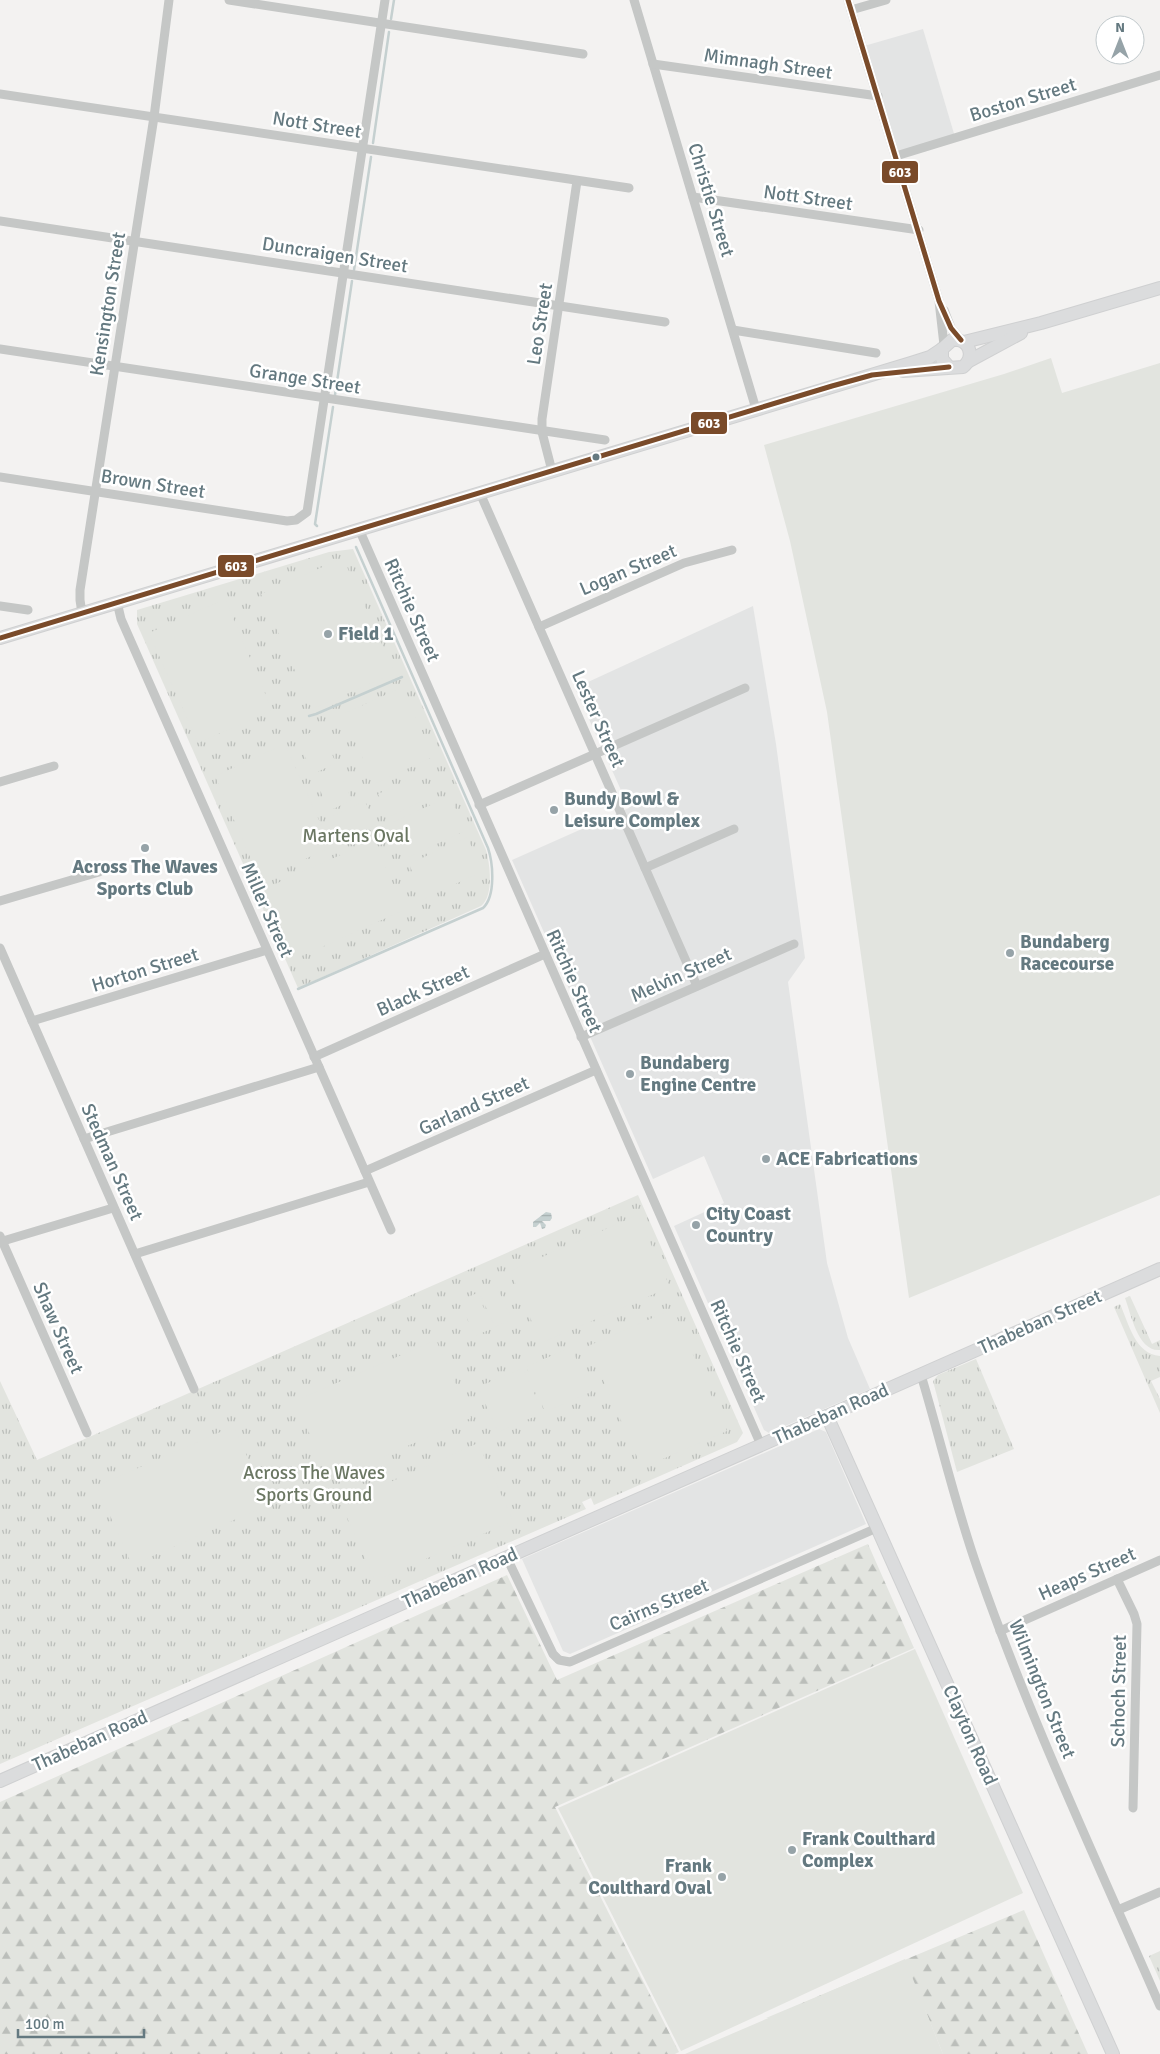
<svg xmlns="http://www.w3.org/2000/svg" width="1160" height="2054" viewBox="0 0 1160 2054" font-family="Signika,sans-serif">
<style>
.built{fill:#e3e4e4}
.grass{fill:url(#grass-tufts)}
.forest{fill:url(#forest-firs)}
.pitch{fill:#e2e4df}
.water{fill:url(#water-rules)}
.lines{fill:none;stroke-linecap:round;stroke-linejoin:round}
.stream{stroke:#c5d0d0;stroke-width:2.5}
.secondary-casing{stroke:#cfd0d1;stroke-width:14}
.street{stroke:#c5c7c6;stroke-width:9}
.secondary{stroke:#dbdcdd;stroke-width:12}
.bus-1-casing{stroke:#fff;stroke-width:9}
.bus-1{stroke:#7a4b2a;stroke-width:5}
.bus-dot{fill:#647980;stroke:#fff;stroke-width:2}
.poi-dot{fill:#96a3a8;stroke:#fff;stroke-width:2}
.labels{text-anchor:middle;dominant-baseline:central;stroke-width:5;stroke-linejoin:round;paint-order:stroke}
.street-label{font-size:19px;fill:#647980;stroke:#fff}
.poi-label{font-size:19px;font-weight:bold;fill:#647980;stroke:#fff;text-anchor:start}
.park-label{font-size:19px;fill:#6b7763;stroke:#fff}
.line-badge{stroke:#fff;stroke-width:2}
.badge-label{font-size:14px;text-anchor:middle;font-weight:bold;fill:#fff}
</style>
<defs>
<pattern id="grass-tufts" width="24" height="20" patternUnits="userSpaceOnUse" patternTransform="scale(1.25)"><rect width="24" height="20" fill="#e2e4df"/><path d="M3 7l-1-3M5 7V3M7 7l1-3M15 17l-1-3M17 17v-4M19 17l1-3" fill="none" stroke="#bbbeba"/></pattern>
<pattern id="forest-firs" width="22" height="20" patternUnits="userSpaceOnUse" patternTransform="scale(1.25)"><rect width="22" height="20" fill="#e2e4df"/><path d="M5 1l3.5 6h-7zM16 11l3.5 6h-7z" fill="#bbbeba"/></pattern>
<pattern id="water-rules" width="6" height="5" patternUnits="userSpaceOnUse" patternTransform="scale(1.25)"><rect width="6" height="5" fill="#c5d0d0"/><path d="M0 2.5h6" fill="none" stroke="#a4aeae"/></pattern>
</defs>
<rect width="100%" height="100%" fill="#f3f2f1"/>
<g class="built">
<polygon points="923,29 955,137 897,154 864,46"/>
<polygon points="753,606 776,744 805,958 788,982 827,1263 848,1338 870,1389 769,1433 764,1430 674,1226 724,1203 704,1156 653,1179 512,860 629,808 575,688"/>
<polygon points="819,1429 826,1432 866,1524 570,1654 563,1651 522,1559"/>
</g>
<g class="grass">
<path d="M353,549l133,301c4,14 8,46 -5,56l-183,82 -161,-364v-14l192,-58z"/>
<polygon points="638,1195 743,1433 737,1442 594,1505 591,1498 582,1502 586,1509 0,1764 0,1381 37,1460"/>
<path d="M1130,1296l22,48 8,-4v10c-22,2 -29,-36 -35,-52z"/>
<path d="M1120,1304c9,20 15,50 40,52v21l-9,4 9,18v14l-46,-106z"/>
<polygon points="976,1359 1014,1449 957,1472 933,1381 938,1375"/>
<polygon points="1160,1951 1160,1981 1149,1956"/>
</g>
<g class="forest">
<polygon points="868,1544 914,1648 555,1807 679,2052 675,2054 0,2054 0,1802 507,1575 557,1680"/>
<polygon points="1024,1910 1088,2054 943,2054 925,2010 766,2018"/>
</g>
<g class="pitch">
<polygon points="1051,358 1062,393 1160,363 1160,1195 909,1298 827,712 790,541 764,445 1004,374"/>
<polygon points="343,558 395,673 312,709 261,594"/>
<polygon points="225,599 272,710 198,743 149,633"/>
<polygon points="403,687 433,757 374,784 343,714"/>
<polygon points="320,728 336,763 313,774 297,739"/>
<polygon points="285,744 331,847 260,880 215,776"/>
<polygon points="336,765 352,800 329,811 314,776"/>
<polygon points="412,778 423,801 388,817 378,794"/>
<polygon points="450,796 465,831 406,858 391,823"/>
<polygon points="365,801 376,825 342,840 331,817"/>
<polygon points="467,837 483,871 424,899 409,864"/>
<polygon points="374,840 404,910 295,959 264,889"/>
<polygon points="638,1215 670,1287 541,1343 510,1271"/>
<polygon points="496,1285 512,1319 495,1327 479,1292"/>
<polygon points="477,1293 493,1328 475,1336 459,1301"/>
<polygon points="673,1309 727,1431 642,1468 588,1346"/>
<polygon points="436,1340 471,1418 330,1480 295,1401"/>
<polygon points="571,1347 591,1392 545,1412 526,1367"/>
<polygon points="523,1368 543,1413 498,1432 478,1387"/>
<polygon points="234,1426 268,1505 132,1565 97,1486"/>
<polygon points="478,1443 513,1521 375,1581 341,1504"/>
<polygon points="915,1649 1023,1893 681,2051 558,1808"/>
<polygon points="905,1959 943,2054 685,2054"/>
</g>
<polygon class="water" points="546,1212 551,1213 552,1218 550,1221 542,1221 546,1225 545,1228 542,1229 540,1223 536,1227 533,1227 533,1222"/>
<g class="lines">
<g class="stream">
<polyline points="391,19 394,0"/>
<polyline points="373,143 389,32"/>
<polyline points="354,270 371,157"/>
<polyline points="335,395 352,281"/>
<polyline points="317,526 315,524 333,407"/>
<polyline points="309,716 316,714 402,677"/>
<path d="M298,989l185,-81c13,-12 10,-45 5,-60l-132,-301"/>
</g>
<g class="secondary-casing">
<g id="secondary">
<polyline points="964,342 1041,323 1160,288"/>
<polyline points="969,361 1021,333"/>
<path d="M903,371l60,-4c13,-11 6,-29 -11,-27l-10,9v10l7,8"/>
<polyline points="0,638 911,363 930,357 942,349"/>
<polyline points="827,1416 1113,2054"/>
<polyline points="0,1781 1160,1269"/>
</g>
</g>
<g class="street">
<polyline points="229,0 583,54"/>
<polyline points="634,0 756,409"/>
<polyline points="848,0 939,301 944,345"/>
<polyline points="851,10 886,0"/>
<polyline points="653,64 878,96"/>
<polyline points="0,94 629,188"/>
<polyline points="896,156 1160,75"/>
<polyline points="693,197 919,230"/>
<polyline points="0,221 665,322"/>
<polyline points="944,310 951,328 961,340"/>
<polyline points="733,330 876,353"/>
<polyline points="0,349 605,440"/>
<polyline points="552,471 542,432 542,419 577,181"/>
<polyline points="0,477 287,521 296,520 307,512 385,0"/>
<polyline points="480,493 697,986"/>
<polyline points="359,529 761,1445"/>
<polyline points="117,602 121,619 391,1230"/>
<polyline points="0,606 28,610"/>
<polyline points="82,613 80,600 80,590 154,117 169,0"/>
<polyline points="539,627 684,563 732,550"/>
<polyline points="0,782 54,766"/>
<polyline points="479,805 745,688"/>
<polyline points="645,868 734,829"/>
<polyline points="0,901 99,872"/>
<polyline points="0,948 194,1389"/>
<polyline points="32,1021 267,950"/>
<polyline points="581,1037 794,944"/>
<polyline points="314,1057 545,954"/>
<polyline points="84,1139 319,1067"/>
<polyline points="365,1171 596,1070"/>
<polyline points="0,1236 87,1433"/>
<polyline points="3,1241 113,1208"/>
<polyline points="135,1254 369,1182"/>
<path d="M921,1375c19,63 34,129 56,192 52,150 120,294 183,439"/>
<polyline points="507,1558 553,1654 559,1660 570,1662 877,1528"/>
<polyline points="1117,1579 1134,1614 1137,1624 1133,1808"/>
<polyline points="1000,1631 1160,1560"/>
<polyline points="1118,1910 1160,1892"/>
</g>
<use href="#secondary" class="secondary"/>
<g class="bus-1-casing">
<g id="bus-1">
<polyline points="848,0 939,301 951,328 961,340"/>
<polyline points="0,638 832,386 872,375 949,367"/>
</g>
</g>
<use href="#bus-1" class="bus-1"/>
</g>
<circle class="bus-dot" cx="596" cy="457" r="4.5"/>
<g class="poi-dot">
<circle cx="328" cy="634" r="5"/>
<circle cx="554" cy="810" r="5"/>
<circle cx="145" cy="848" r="5"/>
<circle cx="1010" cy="953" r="5"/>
<circle cx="630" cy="1074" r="5"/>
<circle cx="766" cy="1159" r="5"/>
<circle cx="696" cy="1225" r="5"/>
<circle cx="792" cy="1850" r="5"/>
<circle cx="722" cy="1877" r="5"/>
</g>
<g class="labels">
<g class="street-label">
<text transform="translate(768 64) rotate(8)">Mimnagh Street</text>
<text transform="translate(1023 100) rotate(-17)">Boston Street</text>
<text transform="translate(317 125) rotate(9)">Nott Street</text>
<text transform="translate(808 198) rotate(8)">Nott Street</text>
<text transform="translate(711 200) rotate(73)">Christie Street</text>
<text transform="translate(335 255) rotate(9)">Duncraigen Street</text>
<text transform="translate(108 304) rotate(-81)">Kensington Street</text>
<text transform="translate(540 324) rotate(-81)">Leo Street</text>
<text transform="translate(305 379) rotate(9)">Grange Street</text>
<text transform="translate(153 484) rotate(9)">Brown Street</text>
<text transform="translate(628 570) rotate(-23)">Logan Street</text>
<text transform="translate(412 610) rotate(66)">Ritchie Street</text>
<text transform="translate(598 719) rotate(66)">Lester Street</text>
<text transform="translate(267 910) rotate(66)">Miller Street</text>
<text transform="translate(145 970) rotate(-17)">Horton Street</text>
<text transform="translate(681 975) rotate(-24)">Melvin Street</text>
<text transform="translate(574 981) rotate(66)">Ritchie Street</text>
<text transform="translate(423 991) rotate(-24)">Black Street</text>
<text transform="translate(474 1106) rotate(-24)">Garland Street</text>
<text transform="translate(112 1162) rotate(66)">Stedman Street</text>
<text transform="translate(1040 1322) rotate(-24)">Thabeban Street</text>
<text transform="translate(58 1328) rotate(66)">Shaw Street</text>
<text transform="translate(738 1351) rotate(66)">Ritchie Street</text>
<text transform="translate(831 1414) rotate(-24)">Thabeban Road</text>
<text transform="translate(1087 1574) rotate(-24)">Heaps Street</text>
<text transform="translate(460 1578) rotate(-24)">Thabeban Road</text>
<text transform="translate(659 1605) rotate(-23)">Cairns Street</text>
<text transform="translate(1042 1689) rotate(68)">Wilmington Street</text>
<text transform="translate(1119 1691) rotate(-89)">Schoch Street</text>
<text transform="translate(970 1735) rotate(66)">Clayton Road</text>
<text transform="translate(90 1741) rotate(-24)">Thabeban Road</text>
</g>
<g class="poi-label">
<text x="338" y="634">Field 1</text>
<text x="564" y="799">Bundy Bowl &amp;<tspan x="564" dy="22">Leisure Complex</tspan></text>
<text x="145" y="867" text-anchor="middle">Across The Waves<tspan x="145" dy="22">Sports Club</tspan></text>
<text x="1020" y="942">Bundaberg<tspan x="1020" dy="22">Racecourse</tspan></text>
<text x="640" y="1063">Bundaberg<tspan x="640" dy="22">Engine Centre</tspan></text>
<text x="776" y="1159">ACE Fabrications</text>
<text x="706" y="1214">City Coast<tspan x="706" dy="22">Country</tspan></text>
<text x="802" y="1839">Frank Coulthard<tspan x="802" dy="22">Complex</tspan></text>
<text x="712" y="1866" text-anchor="end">Frank<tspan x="712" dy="22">Coulthard Oval</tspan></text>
</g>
<g class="park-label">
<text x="356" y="836">Martens Oval</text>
<text x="314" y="1473">Across The Waves<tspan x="314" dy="22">Sports Ground</tspan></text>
</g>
</g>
<g class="line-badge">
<rect x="881" y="160" width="38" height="24" rx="5" fill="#7a4b2a"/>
<rect x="690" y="411" width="38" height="24" rx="5" fill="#7a4b2a"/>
<rect x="217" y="554" width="38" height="24" rx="5" fill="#7a4b2a"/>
</g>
<g class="badge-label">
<text x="900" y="177">603</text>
<text x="709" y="428">603</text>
<text x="236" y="571">603</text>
</g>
<g transform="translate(1120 40)"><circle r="24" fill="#ffffff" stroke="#c1c9cc"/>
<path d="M0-4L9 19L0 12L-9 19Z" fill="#96a3a8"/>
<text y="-8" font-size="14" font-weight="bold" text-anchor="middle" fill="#647980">N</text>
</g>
<path d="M18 2029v8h126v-8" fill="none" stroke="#647980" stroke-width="2.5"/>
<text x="25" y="2029" font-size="15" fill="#647980" stroke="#ffffff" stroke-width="4" paint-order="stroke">100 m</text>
</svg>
